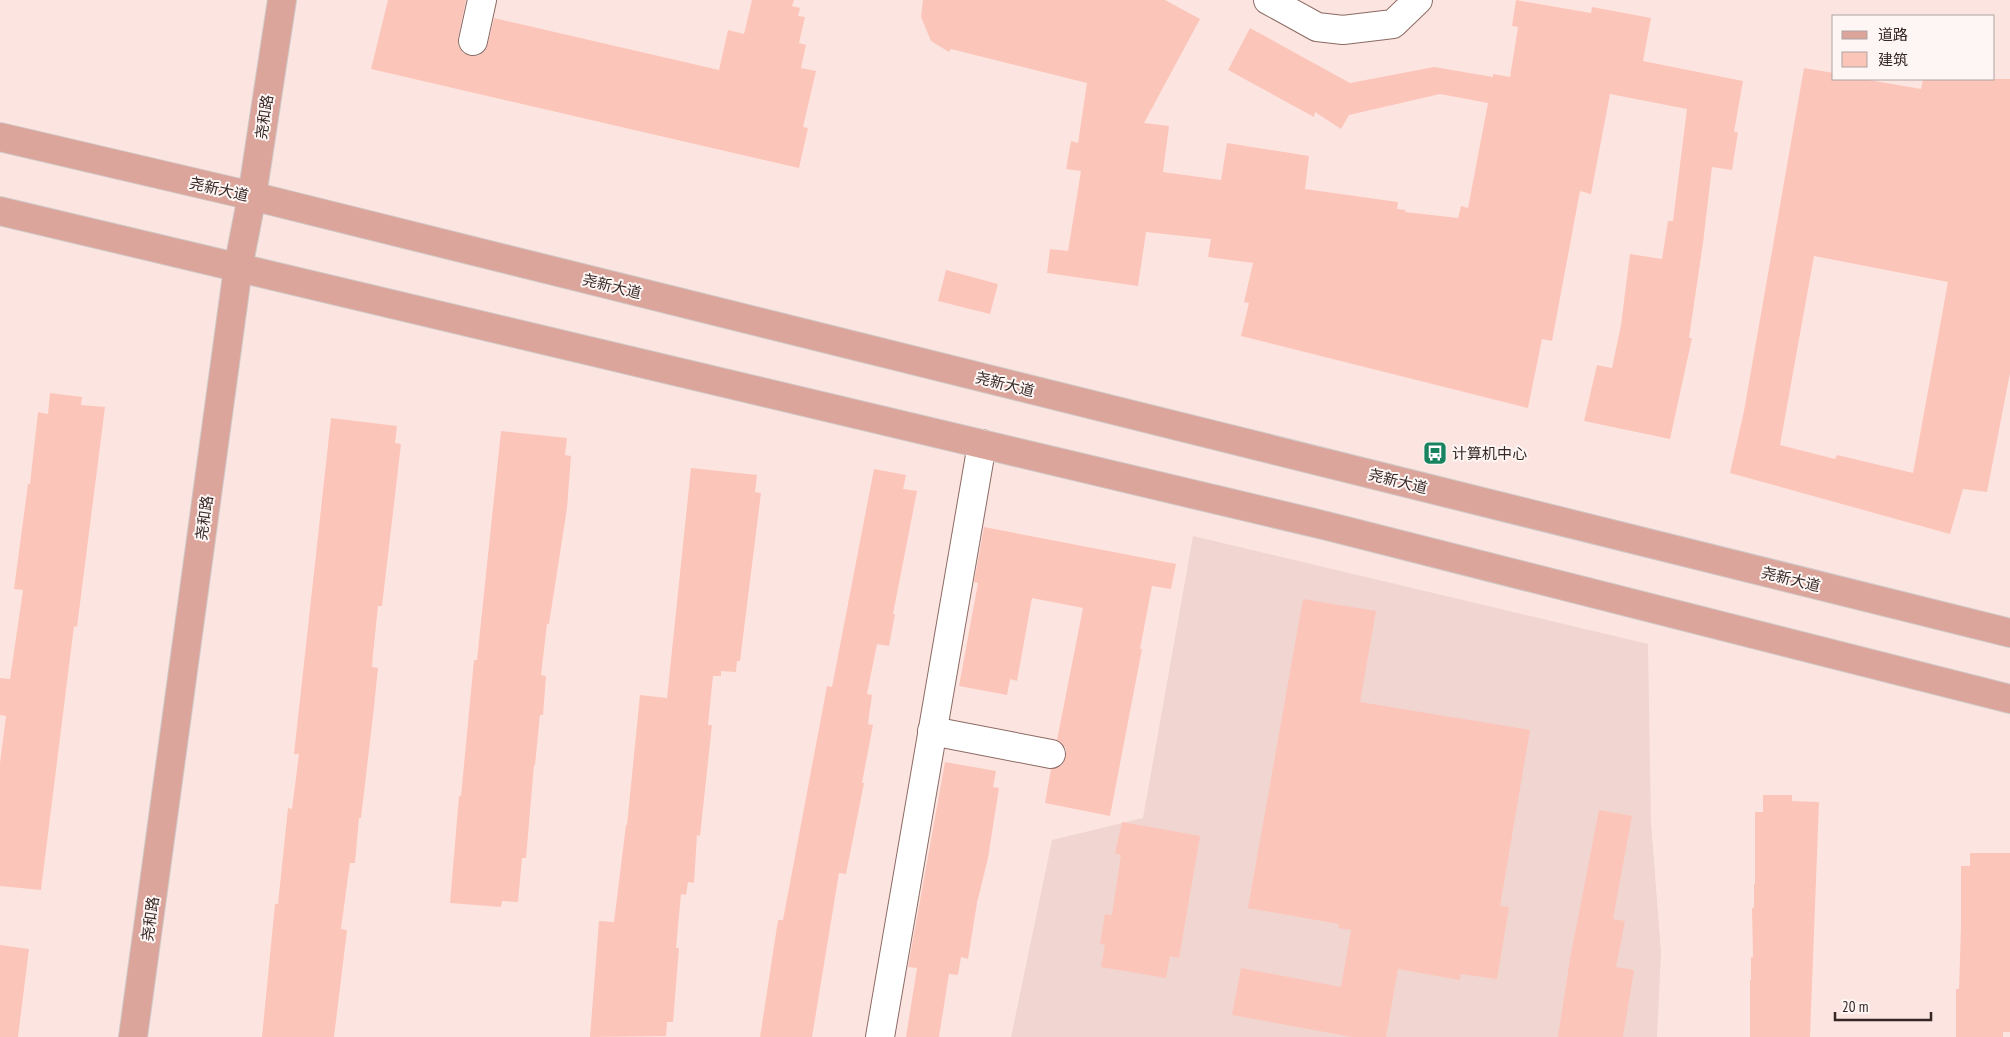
<svg xmlns="http://www.w3.org/2000/svg" width="2010" height="1037" viewBox="0 0 2010 1037" font-family="'PT Sans Narrow','Noto Sans SC',sans-serif">
<style>
.built{fill:#f1d5d0}
.building{fill:#fcc5ba;fill-rule:evenodd}
.lines{fill:none;stroke-linecap:round;stroke-linejoin:round}
.minor-casing{stroke:#8c6a63;stroke-width:30}
.major-casing{stroke:#cfcbca;stroke-width:30}
.minor{stroke:#fff;stroke-width:28}
.major{stroke:#dca59b;stroke-width:28}
.labels{text-anchor:middle;dominant-baseline:central;stroke-width:4;stroke-linejoin:round;paint-order:stroke}
.street-label{font-size:15px;fill:#362724;stroke:#fef6f4}
.poi-label{font-size:15px;fill:#362724;stroke:#fef6f4;text-anchor:start}
</style>
<rect width="100%" height="100%" fill="#fce5e0"/>
<polygon class="built" points="1193,536 1648,644 1651,822 1661,952 1657,1037 1011,1037 1052,840 1143,818"/>
<g class="building">
<polygon points="388,0 466,0 458,38 458,45 463,53 470,56 478,56 485,51 488,44 494,18 719,70 728,30 744,34 752,0 794,0 792,6 800,8 798,16 805,17 799,43 806,45 801,68 816,71 803,127 808,128 799,168 371,69"/>
<polygon points="923,0 1165,0 1200,19 1144,123 1169,126 1163,172 1221,180 1227,143 1309,156 1305,189 1398,202 1397,209 1406,210 1405,212 1458,218 1461,206 1468,208 1488,103 1440,94 1349,115 1341,129 1315,112 1314,117 1228,70 1250,28 1350,83 1434,67 1493,77 1493,74 1510,77 1518,27 1512,26 1516,0 1591,13 1592,7 1651,18 1643,61 1743,81 1734,132 1738,132 1732,170 1712,167 1703,243 1689,338 1692,338 1670,439 1584,421 1597,365 1612,368 1621,325 1630,254 1662,259 1668,221 1673,221 1687,109 1610,94 1591,194 1580,191 1552,341 1542,339 1528,408 1241,336 1249,303 1244,302 1253,263 1208,257 1211,239 1146,232 1138,286 1047,273 1050,249 1068,251 1081,171 1066,169 1071,141 1078,143 1087,83 951,49 949,52 931,41 921,17"/>
<path d="M1804,68l30,5v6h29l58,10 2,-10h87v294l-23,119 -24,-3 -13,45 -220,-61 14,-62zM1814,256l134,26 -35,191 -76,-18 -2,4 -55,-14z"/>
<polygon points="946,270 998,284 990,314 938,301"/>
<polygon points="50,393 82,397 81,405 105,407 77,627 74,626 41,890 0,886 0,763 6,716 0,715 0,678 10,679 23,590 14,589 28,484 30,484 38,412 48,414"/>
<polygon points="331,418 397,426 395,443 401,444 382,606 378,606 373,654 372,667 378,668 373,716 361,818 359,818 355,863 350,863 348,877 341,929 347,930 334,1037 262,1037 275,904 278,904 288,808 292,809 299,754 294,754"/>
<polygon points="501,431 567,438 565,455 571,456 567,508 549,624 547,624 541,675 546,676 543,715 540,715 535,765 534,765 526,858 522,858 518,902 502,901 501,907 450,903 459,796 461,796 474,660 477,660"/>
<polygon points="691,468 757,475 755,492 761,493 740,661 737,661 736,672 721,671 721,676 713,676 708,725 712,725 700,836 697,835 694,883 688,882 686,895 681,894 676,948 679,948 673,1022 667,1022 666,1036 590,1037 599,921 614,922 626,825 627,825 640,695 667,698"/>
<polygon points="874,469 906,475 903,489 917,491 893,614 895,614 889,646 877,644 867,694 872,695 868,724 873,725 862,783 864,783 846,874 839,873 812,1037 760,1037 778,920 783,920 827,686 832,687"/>
<polygon points="984,527 1176,564 1171,589 1152,586 1140,649 1142,649 1110,816 1045,803 1051,769 1062,765 1066,756 1066,748 1057,740 1083,608 1032,598 1017,681 1010,679 1007,695 959,686 978,583 974,582"/>
<polygon points="1303,599 1376,611 1360,702 1530,730 1500,906 1509,907 1497,979 1461,974 1460,980 1398,969 1386,1037 1352,1037 1232,1015 1241,968 1341,987 1351,930 1338,928 1339,924 1248,908"/>
<polygon points="945,762 996,771 993,787 999,788 988,858 977,903 968,959 961,957 958,975 949,974 939,1037 906,1037 917,968 908,967"/>
<polygon points="1763,795 1792,795 1792,801 1819,802 1810,1037 1750,1037 1750,980 1751,980 1751,957 1753,957 1752,908 1754,908 1754,884 1755,884 1755,812 1763,812"/>
<polygon points="1599,810 1632,816 1613,919 1625,921 1616,967 1634,970 1623,1037 1558,1037 1570,959"/>
<polygon points="1122,822 1200,836 1179,958 1170,956 1166,978 1101,967 1105,945 1100,944 1105,914 1112,915 1121,855 1115,853"/>
<polygon points="1970,853 2010,853 2010,1032 2003,1032 2003,1037 1956,1037 1956,989 1959,989 1961,927 1961,866 1970,866"/>
<polygon points="0,945 29,949 18,1037 0,1037"/>
</g>
<g class="lines">
<g class="minor-casing">
<g id="minor">
<polyline points="1268,0 1317,27 1343,30 1393,24 1418,0"/>
<polyline points="473,41 482,0"/>
<polyline points="932,731 1051,754"/>
<polyline points="880,1037 982,444"/>
</g>
</g>
<g class="major-casing">
<g id="major">
<polyline points="0,137 252,196 2010,633"/>
<polyline points="0,211 1327,526 2010,699"/>
<polyline points="133,1037 238,268 252,196 282,0"/>
</g>
</g>
<use href="#minor" class="minor"/>
<use href="#major" class="major"/>
</g>
<defs>
<g id="bus-square" transform="scale(1.25)"><rect x="-9" y="-9" width="18" height="18" rx="4" fill="#198360" stroke="#fef6f4"/><path d="M-5-6H5V4H4V6H2V4H-2V6H-4V4H-5ZM-3.5-4V0h7V-4ZM-3.5 1.2v1.5H-2V1.2ZM2 1.2v1.5H3.5V1.2Z" fill="#fff"/></g>
</defs>
<g fill-rule="evenodd">
<use href="#bus-square" x="1435" y="453"/>
</g>
<g class="labels">
<g class="street-label">
<text transform="translate(264 117) rotate(-81)">尧和路</text>
<text transform="translate(219 189) rotate(13)">尧新大道</text>
<text transform="translate(612 286) rotate(14)">尧新大道</text>
<text transform="translate(1005 384) rotate(14)">尧新大道</text>
<text transform="translate(1398 481) rotate(14)">尧新大道</text>
<text transform="translate(204 518) rotate(-82)">尧和路</text>
<text transform="translate(1791 579) rotate(14)">尧新大道</text>
<text transform="translate(150 919) rotate(-82)">尧和路</text>
</g>
<g class="poi-label">
<text x="1452" y="453">计算机中心</text>
</g>
</g>
<rect x="1832" y="15" width="162" height="65" fill="#fef6f4" stroke="#aea3a1"/>
<rect x="1842" y="31" width="25" height="8" fill="#dca59b" stroke="#aea3a1"/>
<text x="1878" y="40" font-size="15" fill="#362724">道路</text>
<rect x="1842" y="52" width="25" height="15" fill="#fcc5ba" stroke="#aea3a1"/>
<text x="1878" y="65" font-size="15" fill="#362724">建筑</text>
<path d="M1835 1012v8h96v-8" fill="none" stroke="#362724" stroke-width="2.5"/>
<text x="1842" y="1012" font-size="15" fill="#362724" stroke="#fef6f4" stroke-width="4" paint-order="stroke">20 m</text>
</svg>
